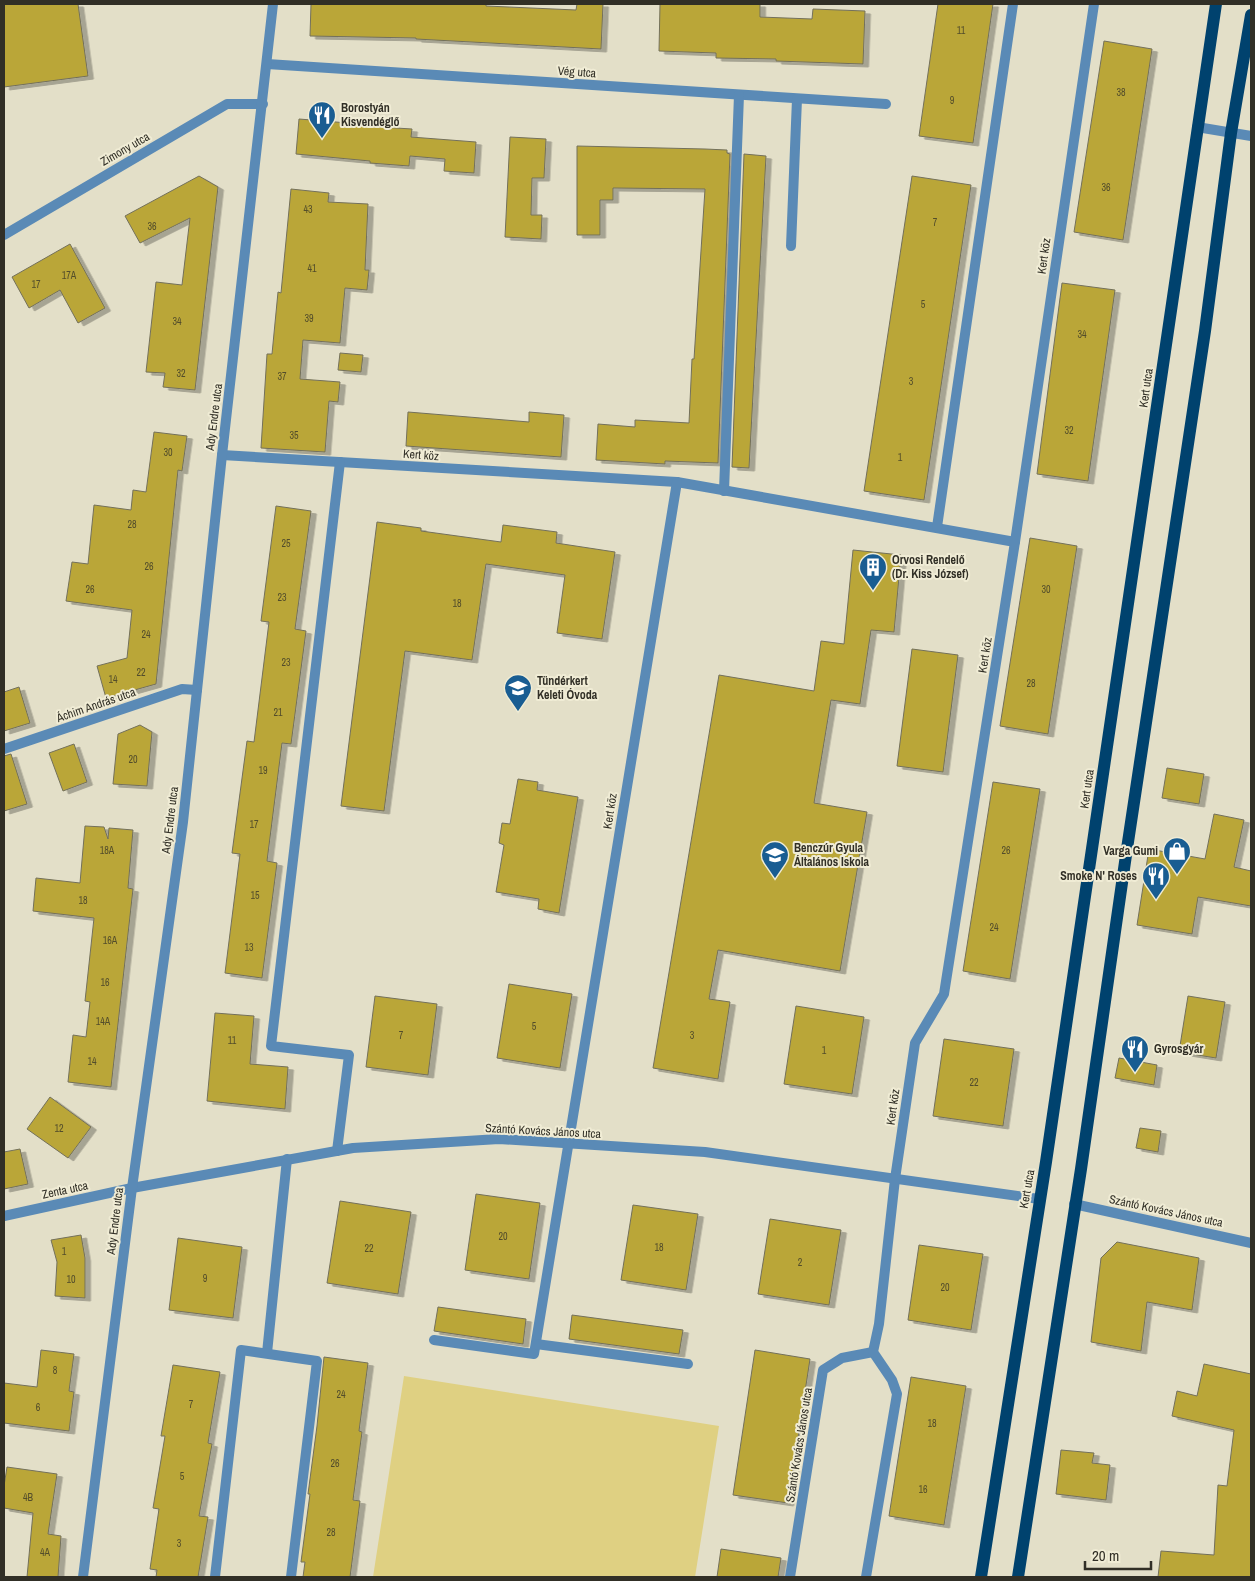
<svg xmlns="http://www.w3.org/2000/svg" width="1255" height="1581" viewBox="0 0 1255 1581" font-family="'Archivo Narrow',sans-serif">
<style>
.green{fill:#dfd082}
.building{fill:#baa639;stroke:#73705b;filter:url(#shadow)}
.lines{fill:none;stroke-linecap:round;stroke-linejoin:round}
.street{stroke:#5a8ab6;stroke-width:10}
.primary{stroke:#00426e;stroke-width:12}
.labels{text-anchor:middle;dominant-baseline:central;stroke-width:4;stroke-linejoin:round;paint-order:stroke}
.number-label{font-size:10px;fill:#534d2b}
.street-label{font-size:12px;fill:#312f26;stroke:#f0ecd5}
.poi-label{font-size:12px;font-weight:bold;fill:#312f26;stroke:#f0ecd5;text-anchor:start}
</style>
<defs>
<filter id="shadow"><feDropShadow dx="5.5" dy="3" stdDeviation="0" flood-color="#0004"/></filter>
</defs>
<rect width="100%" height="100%" fill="#e3dfc8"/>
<polygon class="green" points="404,1376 719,1426 695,1577 373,1577"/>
<g class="building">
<polygon points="4,4 78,4 88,76 4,87"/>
<polygon points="311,4 486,4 486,6 576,10 577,4 603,4 601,49 416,39 416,38 310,36"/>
<polygon points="660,4 760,4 760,17 812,19 813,9 865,11 863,64 776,61 776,59 716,58 716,53 659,51"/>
<polygon points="938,4 993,4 973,143 919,136"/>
<polygon points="1104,41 1152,49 1123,240 1074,232"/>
<polygon points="299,119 348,123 348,125 412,129 411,137 476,142 474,173 444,171 445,159 410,156 409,166 370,163 370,161 296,154"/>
<polygon points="510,137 546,139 544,178 532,178 531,215 542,215 541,239 505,237"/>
<polygon points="577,146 705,149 727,150 727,153 730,154 718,463 665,461 665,464 596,460 598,424 635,427 635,420 689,423 692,359 694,359 705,189 613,188 613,200 600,200 600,235 577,235"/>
<polygon points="744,154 766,156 749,468 732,467"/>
<polygon points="199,176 218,187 195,390 163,387 165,373 146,372 156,282 182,285 190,218 140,243 125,216"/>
<polygon points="912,176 971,185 924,500 864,491"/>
<polygon points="291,189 329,193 328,202 368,204 365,270 369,270 367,290 345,288 340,343 303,340 300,379 340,382 338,402 329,401 325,452 261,448 267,354 272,354 278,292 281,293"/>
<polygon points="70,244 105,308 78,323 60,290 29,308 12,277"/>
<polygon points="1062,283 1115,290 1088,481 1037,474"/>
<polygon points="340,353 363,355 361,372 338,370"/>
<polygon points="408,412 529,422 529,412 564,415 561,457 406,446"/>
<polygon points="154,432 187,436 182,471 178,470 156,684 106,698 97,666 127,658 132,610 66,601 72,562 88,564 94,505 131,510 133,490 146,492"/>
<polygon points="276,506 311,511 295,629 306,631 291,744 282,743 267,861 277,863 262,978 225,973 240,854 232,853 247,741 254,742 269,622 261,621"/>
<polygon points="377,522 421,528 421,531 501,542 503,525 557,532 556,543 615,552 602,639 557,633 565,575 486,564 472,660 405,651 384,811 341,806"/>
<polygon points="1030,538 1077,546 1048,734 1000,726"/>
<polygon points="853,550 901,555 894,632 871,630 860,704 831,700 814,803 867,812 840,971 718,950 709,999 730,1002 718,1079 653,1068 719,675 814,691 821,641 844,644"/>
<polygon points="912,649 958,655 943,772 897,766"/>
<polygon points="19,687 30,723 4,731 4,692"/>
<polygon points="140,725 152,732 147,786 113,784 118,734"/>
<polygon points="74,744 87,782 63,791 49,753"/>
<polygon points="11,754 27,804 4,811 4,756"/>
<polygon points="1167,768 1204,774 1199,804 1162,798"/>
<polygon points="518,779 538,782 537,790 578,797 559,913 538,909 539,899 496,892 504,845 499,843 502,823 510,824"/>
<polygon points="993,782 1040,789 1010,979 963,971"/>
<polygon points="1214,814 1244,820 1234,867 1251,871 1251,906 1198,897 1192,934 1137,925 1149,849 1205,859"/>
<polygon points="85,826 104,827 108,839 109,828 133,830 128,888 133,889 111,1087 68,1082 73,1035 86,1037 90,1002 85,1001 94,918 33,911 36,878 80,883"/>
<polygon points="509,984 572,994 560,1068 497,1058"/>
<polygon points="375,996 437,1004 428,1075 366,1067"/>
<polygon points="1188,996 1225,1002 1216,1058 1179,1052"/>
<polygon points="796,1006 864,1017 852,1094 784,1084"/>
<polygon points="215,1013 254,1016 250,1064 288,1067 285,1109 207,1101"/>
<polygon points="944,1039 1014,1049 1003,1126 933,1116"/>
<polygon points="1119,1058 1157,1065 1154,1085 1115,1078"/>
<polygon points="50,1097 91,1127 68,1158 27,1129"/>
<polygon points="1140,1128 1161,1131 1158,1152 1136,1148"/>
<polygon points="20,1149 28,1184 4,1189 4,1152"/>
<polygon points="476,1194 540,1203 529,1279 465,1270"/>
<polygon points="340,1201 411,1212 398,1294 327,1283"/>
<polygon points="633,1205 698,1214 686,1290 621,1280"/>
<polygon points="770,1219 841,1230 829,1305 758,1294"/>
<polygon points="81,1235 85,1258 85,1298 55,1296 57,1262 51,1240"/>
<polygon points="178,1238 242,1247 233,1318 169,1310"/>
<polygon points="1117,1242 1199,1258 1192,1310 1147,1302 1141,1351 1091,1342 1101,1258"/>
<polygon points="919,1245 983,1254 971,1330 908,1320"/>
<polygon points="438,1307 526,1319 523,1344 434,1331"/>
<polygon points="572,1315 683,1330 679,1354 569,1339"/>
<polygon points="41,1350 74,1354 69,1391 74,1392 69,1431 4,1423 4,1383 37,1387"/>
<polygon points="755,1350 810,1359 788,1503 733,1495"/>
<polygon points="324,1357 368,1363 359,1431 362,1432 353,1500 360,1501 350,1577 303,1577 305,1562 301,1562 310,1494 308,1494 317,1426"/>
<polygon points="1204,1364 1251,1374 1251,1577 1158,1577 1161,1551 1214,1555 1218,1485 1227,1486 1234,1430 1172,1416 1177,1391 1197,1396"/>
<polygon points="173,1365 220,1372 208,1443 212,1444 199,1516 208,1517 198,1577 156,1577 157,1570 150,1569 159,1509 153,1508 165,1436 161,1436"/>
<polygon points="911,1377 966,1386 944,1525 889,1516"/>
<polygon points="1061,1450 1094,1453 1092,1463 1110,1465 1106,1500 1056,1494"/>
<polygon points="7,1467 57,1474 48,1534 61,1536 58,1577 27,1577 33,1513 4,1508 4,1486"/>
<polygon points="721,1549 781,1558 778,1577 717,1577"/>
</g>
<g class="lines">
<g class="street">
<polyline points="267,64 886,104"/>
<polyline points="1197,127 1251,136"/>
<polyline points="4,235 227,104 263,104"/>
<polyline points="791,246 797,99"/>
<polyline points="222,455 677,482 1015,542"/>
<polyline points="724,491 739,95"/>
<polyline points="937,527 1013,4"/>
<polyline points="4,749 182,689 197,690"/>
<polyline points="337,1151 349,1055 271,1046 340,462"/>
<polyline points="1074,1204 1251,1243"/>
<polyline points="4,1216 132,1188 353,1148 499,1139 705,1152 1039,1199"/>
<polyline points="434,1340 534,1354 677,482"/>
<polyline points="536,1344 688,1364"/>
<polyline points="267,1353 287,1159"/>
<polyline points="83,1577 132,1188 183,822 222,455 273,4"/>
<polyline points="215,1577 241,1350 317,1361 291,1577"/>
<polyline points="790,1577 823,1370 842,1358 873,1352"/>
<polyline points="866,1577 897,1394 892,1380 873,1352 879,1324 895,1179 915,1043 944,994 1015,542 1094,4"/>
</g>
<g class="primary">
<polyline points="981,1577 1046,1162 1216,4"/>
<polyline points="1018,1577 1081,1169 1125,862 1205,331 1231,133 1251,15"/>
</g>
</g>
<defs>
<g id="restaurant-pin" transform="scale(1.4375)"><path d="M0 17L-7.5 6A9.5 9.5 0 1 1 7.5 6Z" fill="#195d92" stroke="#f0ecd5"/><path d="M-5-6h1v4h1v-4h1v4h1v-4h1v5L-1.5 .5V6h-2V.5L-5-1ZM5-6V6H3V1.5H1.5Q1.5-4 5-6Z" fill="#fff"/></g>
<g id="building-pin" transform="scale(1.4375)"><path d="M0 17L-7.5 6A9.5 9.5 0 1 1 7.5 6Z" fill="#195d92" stroke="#f0ecd5"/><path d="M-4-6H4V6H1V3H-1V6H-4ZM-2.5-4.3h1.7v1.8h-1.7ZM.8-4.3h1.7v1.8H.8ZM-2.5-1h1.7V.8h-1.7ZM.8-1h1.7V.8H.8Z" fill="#fff"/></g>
<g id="school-pin" transform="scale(1.4375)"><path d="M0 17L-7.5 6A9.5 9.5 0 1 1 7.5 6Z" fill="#195d92" stroke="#f0ecd5"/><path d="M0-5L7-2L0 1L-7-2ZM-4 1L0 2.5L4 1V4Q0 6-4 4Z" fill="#fff"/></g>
<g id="shop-pin" transform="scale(1.4375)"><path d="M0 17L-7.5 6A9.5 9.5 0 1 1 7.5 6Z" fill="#195d92" stroke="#f0ecd5"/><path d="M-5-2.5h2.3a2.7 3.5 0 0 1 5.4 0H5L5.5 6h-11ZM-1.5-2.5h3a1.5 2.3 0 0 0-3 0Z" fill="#fff"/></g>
</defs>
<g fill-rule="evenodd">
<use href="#restaurant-pin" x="322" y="115"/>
<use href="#building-pin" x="873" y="567"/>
<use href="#school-pin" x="518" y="688"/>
<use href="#shop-pin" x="1177" y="851"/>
<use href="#school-pin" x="775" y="855"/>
<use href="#restaurant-pin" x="1156" y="876"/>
<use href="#restaurant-pin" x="1135" y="1049"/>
</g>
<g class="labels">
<g class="number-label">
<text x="961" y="30">11</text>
<text x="1121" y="92">38</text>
<text x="952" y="100">9</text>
<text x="1106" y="187">36</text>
<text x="308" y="209">43</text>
<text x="935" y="222">7</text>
<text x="152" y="226">36</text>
<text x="312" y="268">41</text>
<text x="69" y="275">17A</text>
<text x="36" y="284">17</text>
<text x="923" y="304">5</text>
<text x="309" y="318">39</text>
<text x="177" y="321">34</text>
<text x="1082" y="334">34</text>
<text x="181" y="373">32</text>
<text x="282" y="376">37</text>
<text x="911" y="381">3</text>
<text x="1069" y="430">32</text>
<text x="294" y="435">35</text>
<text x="168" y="452">30</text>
<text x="900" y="457">1</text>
<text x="132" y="524">28</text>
<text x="286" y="543">25</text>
<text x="149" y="566">26</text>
<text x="90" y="589">26</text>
<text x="1046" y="589">30</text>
<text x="282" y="597">23</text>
<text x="457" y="603">18</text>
<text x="146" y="634">24</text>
<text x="286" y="662">23</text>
<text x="141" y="672">22</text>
<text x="113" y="679">14</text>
<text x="1031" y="683">28</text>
<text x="278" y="712">21</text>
<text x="133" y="759">20</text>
<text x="263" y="770">19</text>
<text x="254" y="824">17</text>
<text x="107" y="850">18A</text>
<text x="1006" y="850">26</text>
<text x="255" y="895">15</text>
<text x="83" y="900">18</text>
<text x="994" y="927">24</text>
<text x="110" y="940">16A</text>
<text x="249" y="947">13</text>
<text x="105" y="982">16</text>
<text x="103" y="1021">14A</text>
<text x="534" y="1026">5</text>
<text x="401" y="1035">7</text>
<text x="692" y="1035">3</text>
<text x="232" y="1040">11</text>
<text x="824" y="1050">1</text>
<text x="92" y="1061">14</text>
<text x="974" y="1082">22</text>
<text x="59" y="1128">12</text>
<text x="503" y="1236">20</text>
<text x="659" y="1247">18</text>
<text x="369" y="1248">22</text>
<text x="64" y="1251">1</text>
<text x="800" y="1262">2</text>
<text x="205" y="1278">9</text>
<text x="71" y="1279">10</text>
<text x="945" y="1287">20</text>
<text x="55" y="1370">8</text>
<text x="341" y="1394">24</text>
<text x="191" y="1404">7</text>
<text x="38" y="1407">6</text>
<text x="932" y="1423">18</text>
<text x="335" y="1463">26</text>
<text x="182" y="1476">5</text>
<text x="923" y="1489">16</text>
<text x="28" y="1497">4B</text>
<text x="331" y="1532">28</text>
<text x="179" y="1543">3</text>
<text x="45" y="1552">4A</text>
</g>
<g class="street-label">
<text transform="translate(577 72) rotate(4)">Vég utca</text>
<text transform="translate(125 149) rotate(-30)">Zimony utca</text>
<text transform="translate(1044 256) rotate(-82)">Kert köz</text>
<text transform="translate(1146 388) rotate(-82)">Kert utca</text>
<text transform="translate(214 417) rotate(-83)">Ady Endre utca</text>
<text transform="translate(421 455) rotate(4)">Kert köz</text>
<text transform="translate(985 655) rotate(-81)">Kert köz</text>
<text transform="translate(96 705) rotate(-19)">Áchim András utca</text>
<text transform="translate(1087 789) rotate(-82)">Kert utca</text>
<text transform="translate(610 811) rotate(-81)">Kert köz</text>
<text transform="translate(170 820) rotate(-83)">Ady Endre utca</text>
<text transform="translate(893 1107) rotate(-82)">Kert köz</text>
<text transform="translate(543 1131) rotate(3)">Szántó Kovács János utca</text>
<text transform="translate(1027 1189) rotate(-80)">Kert utca</text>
<text transform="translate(65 1190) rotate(-12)">Zenta utca</text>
<text transform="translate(1166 1211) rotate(12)">Szántó Kovács János utca</text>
<text transform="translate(115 1221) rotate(-83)">Ady Endre utca</text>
<text transform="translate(799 1445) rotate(-81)">Szántó Kovács János utca</text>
</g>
<g class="poi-label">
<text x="341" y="108">Borostyán<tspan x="341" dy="14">Kisvendéglő</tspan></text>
<text x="892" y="560">Orvosi Rendelő<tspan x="892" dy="14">(Dr. Kiss József)</tspan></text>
<text x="537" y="681">Tündérkert<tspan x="537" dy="14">Keleti Óvoda</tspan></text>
<text x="794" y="848">Benczúr Gyula<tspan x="794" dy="14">Általános Iskola</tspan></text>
<text x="1158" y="851" text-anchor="end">Varga Gumi</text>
<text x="1137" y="876" text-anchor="end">Smoke N' Roses</text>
<text x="1154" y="1049">Gyrosgyár</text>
</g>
</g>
<rect width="1255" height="1581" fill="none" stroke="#312f26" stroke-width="10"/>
<path d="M1085 1561v8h66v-8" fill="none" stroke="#312f26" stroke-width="2.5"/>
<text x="1092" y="1561" font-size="15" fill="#312f26" stroke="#f0ecd5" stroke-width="4" paint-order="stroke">20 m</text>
</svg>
